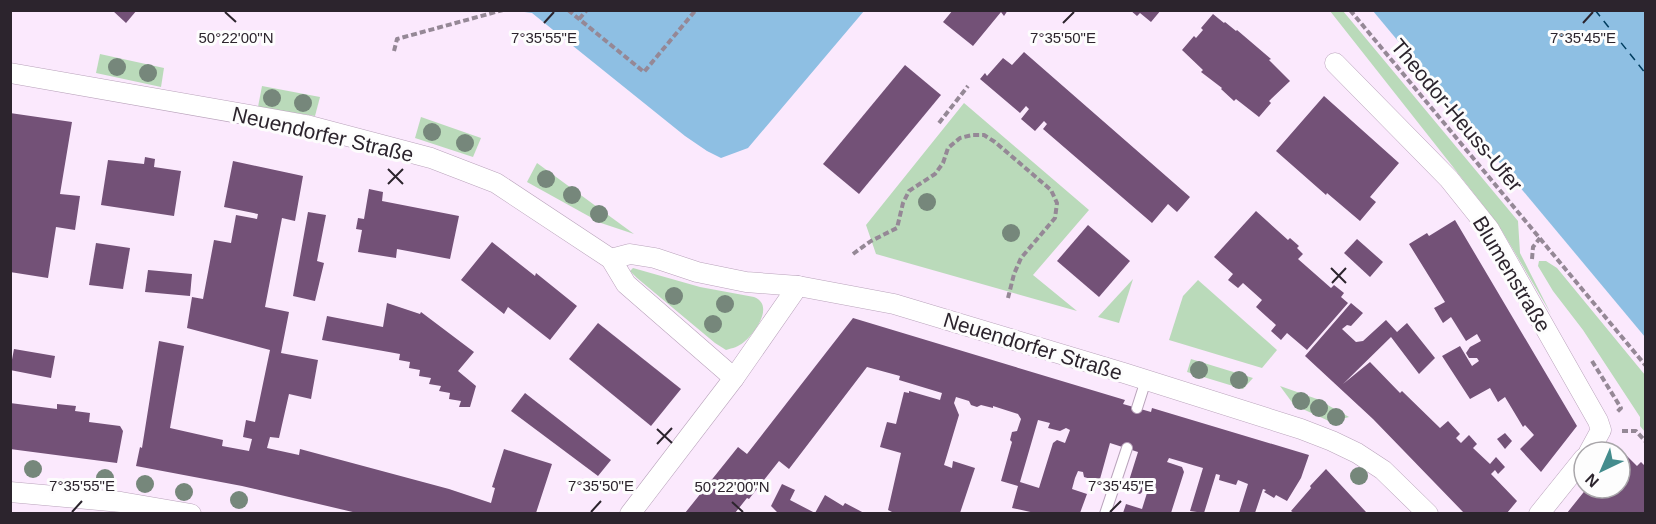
<svg xmlns="http://www.w3.org/2000/svg" width="1656" height="524" viewBox="0 0 1656 524" font-family="Arial,sans-serif">
<style>
.green{fill:#badaba}
.water{fill:#8ebfe3}
.lines{fill:none;stroke-linecap:round;stroke-linejoin:round}
.ferry{stroke:#003d5f;stroke-width:1.5;stroke-dasharray:8 6;stroke-linecap:butt}
.building{fill:#735177;fill-rule:evenodd}
.lane-casing{stroke:#b9a3bb;stroke-width:12}
.street-casing{stroke:#b9a3bb;stroke-width:21}
.path{stroke:#958896;stroke-width:4;stroke-dasharray:6 3;stroke-linecap:butt}
.lane{stroke:#fff;stroke-width:10}
.street{stroke:#fff;stroke-width:20}
.tree{fill:#76877b}
.ticks{fill:none;stroke:#2c242d;stroke-width:2}
.labels{text-anchor:middle;dominant-baseline:central;stroke-width:6;stroke-linejoin:round;paint-order:stroke}
.street-label{font-size:21px;fill:#2c242d;stroke:#fdfdfd}
.ticks-label{font-size:15px;text-anchor:middle;fill:#2c242d;stroke:#fdfdfd;stroke-width:6;stroke-linejoin:round;paint-order:stroke}
</style>
<rect width="100%" height="100%" fill="#fbe9fd"/>
<g class="green">
<polygon points="1330,11 1343,11 1518,221 1520,253 1551,314 1498,224"/>
<polygon points="100,54 164,68 161,87 96,73"/>
<polygon points="262,86 320,97 315,116 258,107"/>
<polygon points="964,103 1089,210 1033,275 1077,311 876,254 866,225"/>
<polygon points="421,117 481,138 473,157 415,138"/>
<polygon points="537,163 634,234 601,223 527,182"/>
<polygon points="1539,261 1546,261 1557,268 1645,375 1645,432 1640,426 1640,417 1583,330 1553,291 1538,266"/>
<path d="M633,268l67,19 54,10c21,8 1,36 -10,45 -6,5 -11,6 -18,8l-11,-7 -78,-65 -7,-7z"/>
<polygon points="1133,279 1119,323 1098,317"/>
<polygon points="1198,280 1277,350 1262,368 1169,340 1183,296"/>
<polygon points="1191,359 1253,378 1243,389 1187,372"/>
<polygon points="1280,386 1317,399 1349,417 1331,422 1294,405"/>
</g>
<g class="water">
<polygon points="517,11 864,11 748,148 721,158 707,151 685,136 532,13"/>
<polygon points="1373,11 1645,11 1645,337"/>
</g>
<g class="lines">
<polyline class="ferry" points="1595,10 1646,74"/>
</g>
<g class="building">
<polygon points="112,10 137,10 126,23"/>
<polygon points="953,10 1008,10 1004,16 1001,12 973,46 943,22"/>
<polygon points="1130,10 1161,10 1151,22 1140,13 1137,16"/>
<polygon points="1213,14 1224,23 1225,22 1236,31 1237,30 1271,59 1269,60 1290,81 1269,101 1271,103 1259,117 1236,99 1234,101 1221,89 1222,88 1201,72 1203,70 1182,50 1194,36 1196,38 1203,30 1201,28"/>
<polygon points="1024,52 1190,197 1177,212 1168,204 1152,223 1043,129 1047,124 1044,121 1035,131 1021,119 1029,109 1026,106 1020,113 980,79 985,73 987,76 1003,58 1012,65"/>
<polygon points="905,65 941,95 859,194 823,164"/>
<polygon points="1324,96 1399,163 1370,197 1376,202 1360,221 1327,193 1326,195 1276,151"/>
<polygon points="10,113 72,122 60,194 80,196 75,230 56,227 48,278 10,272"/>
<polygon points="145,157 155,159 154,167 181,171 174,216 101,205 108,160 144,164"/>
<polygon points="233,161 303,176 295,221 282,218 265,307 289,312 281,353 318,360 311,399 289,394 279,438 270,437 267,448 299,455 300,449 449,489 491,503 495,488 492,487 504,449 552,464 536,513 357,513 242,486 136,466 140,447 142,448 159,341 184,346 170,428 223,440 222,446 249,451 252,439 243,437 246,420 255,422 270,350 187,328 192,297 203,299 214,240 231,243 236,215 257,219 258,214 224,207"/>
<polygon points="369,189 383,192 382,201 459,216 450,259 397,249 396,258 358,252 362,230 356,229 358,218 364,219"/>
<polygon points="1256,211 1288,240 1290,238 1299,246 1297,248 1303,254 1298,259 1331,288 1334,285 1344,293 1341,297 1348,303 1307,350 1287,333 1281,340 1271,331 1276,325 1256,307 1262,300 1243,283 1238,288 1228,280 1233,274 1214,257"/>
<polygon points="308,212 326,215 317,261 324,263 315,301 293,296"/>
<polygon points="1455,220 1577,426 1541,472 1520,449 1534,435 1525,425 1523,427 1505,397 1498,402 1490,388 1470,399 1442,356 1460,346 1472,366 1479,361 1477,358 1469,358 1466,353 1470,347 1481,341 1477,334 1466,341 1451,317 1443,323 1434,308 1445,302 1409,244 1427,233 1429,236"/>
<polygon points="1088,225 1130,261 1099,297 1057,261"/>
<polygon points="1357,239 1383,262 1370,277 1344,253"/>
<polygon points="492,242 535,276 536,273 577,306 550,340 508,307 504,314 461,280"/>
<polygon points="96,243 130,248 123,289 89,285"/>
<polygon points="148,270 192,274 190,296 145,292"/>
<polygon points="387,303 420,314 421,312 474,352 458,371 476,386 470,407 459,407 461,401 449,399 450,393 439,391 441,386 429,384 431,378 419,376 420,370 409,368 410,362 399,360 400,354 322,340 327,316 383,327"/>
<polygon points="1351,303 1363,313 1351,326 1347,325 1342,329 1356,342 1363,341 1386,320 1397,332 1407,323 1435,358 1419,374 1391,337 1343,384 1370,362 1400,393 1402,391 1440,428 1448,421 1460,434 1456,438 1461,443 1469,435 1477,444 1473,448 1490,464 1496,457 1505,467 1498,474 1495,470 1491,474 1517,501 1507,513 1464,513 1373,419 1305,356"/>
<path d="M853,318l272,82 -2,4 28,8 1,-4 157,47 -8,23 -14,23 -11,-6 -2,3 -10,-6 2,-2 -3,-1 -8,24h-16l9,-29 -10,-4 -2,5 -17,-5 1,-5 -4,-1 -12,39 -14,-2 13,-43 -34,-10 -2,4 15,5 2,5 -13,41h-48l3,-9 16,5 5,-16 -4,-2 -3,3 -10,-3 -3,-4 11,-35 -28,-9 -10,36 -3,2 -13,-4 -1,-5 -5,-1 -3,7 -3,11 15,5 -7,19 -3,-1 -1,1h-41l-23,-5 6,-22 -17,-5 11,-39 -2,-2 2,-8 5,-1 4,-12 -3,-5 -25,-8v2l-12,-3 -4,2 -6,-2 -2,-4 -13,-4 -2,6 5,12 -15,50 8,3 1,-7 22,7 -15,45h-69l1,-1 -4,-2 13,-57 -21,-6 7,-25 9,2 8,-32 5,1v-2l31,9 2,-7 -43,-13 1,-4 -33,-9 -78,102 -10,-8 -30,38 -2,-1 -12,15h-50l53,-66 9,7zM1038,420l12,3 -2,5 12,3 6,-3 4,2 -5,13 -8,-3 -4,3 -14,45 -19,-6z"/>
<polygon points="598,323 681,389 651,426 569,359"/>
<polygon points="14,349 55,356 51,378 10,370"/>
<polygon points="525,393 611,460 598,476 511,411"/>
<polygon points="10,403 57,409 57,404 76,406 75,411 90,413 89,422 120,426 123,431 117,463 10,449"/>
<polygon points="1505,433 1512,441 1505,449 1497,439"/>
<polygon points="1620,452 1623,452 1637,466 1641,462 1646,467 1646,513 1567,513 1587,488 1620,488"/>
<polygon points="1326,469 1366,512 1364,513 1294,513 1291,511 1311,488 1310,486"/>
<polygon points="782,484 795,490 790,500 815,513 825,495 843,506 845,503 864,513 778,513 771,506"/>
</g>
<g class="lines">
<g class="lane-casing">
<g id="lane">
<polyline points="1137,408 1146,380"/>
<polyline points="1105,514 1127,448"/>
</g>
</g>
<g class="street-casing">
<g id="street">
<polyline points="1335,63 1449,179 1489,229 1598,421 1601,430 1589,452"/>
<polyline points="10,73 306,125 431,158 496,183 611,259 626,284 734,378"/>
<polyline points="611,259 630,254 655,258 697,272 746,282 798,286 894,304 1124,373 1301,429 1332,441 1357,453 1383,470 1428,514"/>
<polyline points="10,492 121,502 191,514"/>
<polyline points="630,514 734,378 798,286"/>
<polyline points="1539,514 1584,458"/>
</g>
</g>
<g class="path">
<polyline points="568,10 644,72 695,11"/>
<polyline points="1350,10 1646,366"/>
<polyline points="579,19 587,10"/>
<polyline points="394,51 397,39 503,10"/>
<polyline points="939,123 968,86"/>
<polyline points="853,254 871,241 897,228 903,203 909,191 935,174 943,163 948,148 960,138 972,135 984,135 995,142 1051,190 1057,203 1055,218 1021,258 1014,274 1008,298"/>
<polyline points="1532,259 1533,247 1540,238"/>
<polyline points="1592,361 1621,408 1617,412"/>
<polyline points="1622,431 1636,431 1646,442"/>
</g>
<use href="#lane" class="lane"/>
<use href="#street" class="street"/>
</g>
<g class="tree">
<circle cx="117" cy="67" r="9"/>
<circle cx="148" cy="73" r="9"/>
<circle cx="272" cy="98" r="9"/>
<circle cx="303" cy="103" r="9"/>
<circle cx="432" cy="132" r="9"/>
<circle cx="465" cy="143" r="9"/>
<circle cx="546" cy="179" r="9"/>
<circle cx="572" cy="195" r="9"/>
<circle cx="927" cy="202" r="9"/>
<circle cx="599" cy="214" r="9"/>
<circle cx="1011" cy="233" r="9"/>
<circle cx="674" cy="296" r="9"/>
<circle cx="725" cy="304" r="9"/>
<circle cx="713" cy="324" r="9"/>
<circle cx="1199" cy="370" r="9"/>
<circle cx="1239" cy="380" r="9"/>
<circle cx="1301" cy="401" r="9"/>
<circle cx="1319" cy="408" r="9"/>
<circle cx="1336" cy="417" r="9"/>
<circle cx="33" cy="469" r="9"/>
<circle cx="1359" cy="476" r="9"/>
<circle cx="105" cy="478" r="9"/>
<circle cx="145" cy="484" r="9"/>
<circle cx="184" cy="492" r="9"/>
<circle cx="239" cy="500" r="9"/>
</g>
<path class="ticks" d="M225,12l11,10M544,23l10,-11M1063,23l11,-11M1583,23l10,-11M388,169l15,15M388,184l15,-15M1331,268l15,15M1332,283l14,-15M657,429l15,14M657,444l15,-16M732,502l11,10M72,512l10,-11M591,512l10,-11M1110,512l11,-11"/>
<g class="labels">
<g class="street-label">
<text transform="translate(1457 115) rotate(50)">Theodor-Heuss-Ufer</text>
<text transform="translate(323 134) rotate(13)">Neuendorfer Straße</text>
<text transform="translate(1512 274) rotate(59)">Blumenstraße</text>
<text transform="translate(1033 346) rotate(17)">Neuendorfer Straße</text>
</g>
</g>
<g class="ticks-label">
<text x="236" y="43">50°22'00"N</text>
<text x="544" y="43">7°35'55"E</text>
<text x="1063" y="43">7°35'50"E</text>
<text x="1583" y="43">7°35'45"E</text>
<text x="82" y="491">7°35'55"E</text>
<text x="601" y="491">7°35'50"E</text>
<text x="1121" y="491">7°35'45"E</text>
<text x="732" y="492">50°22'00"N</text>
</g>
<rect width="1656" height="524" fill="none" stroke="#2c242d" stroke-width="24"/>
<g transform="translate(1602 470) rotate(224)"><circle r="28" fill="#fdfdfd" stroke="#a9a6aa" stroke-width="1.5"/>
<path d="M0-4.5L10 22L0 15L-10 22Z" fill="#448c8d"/>
<text y="-9" font-size="16" font-weight="bold" text-anchor="middle" fill="#2c242d">N</text>
</g>
</svg>
